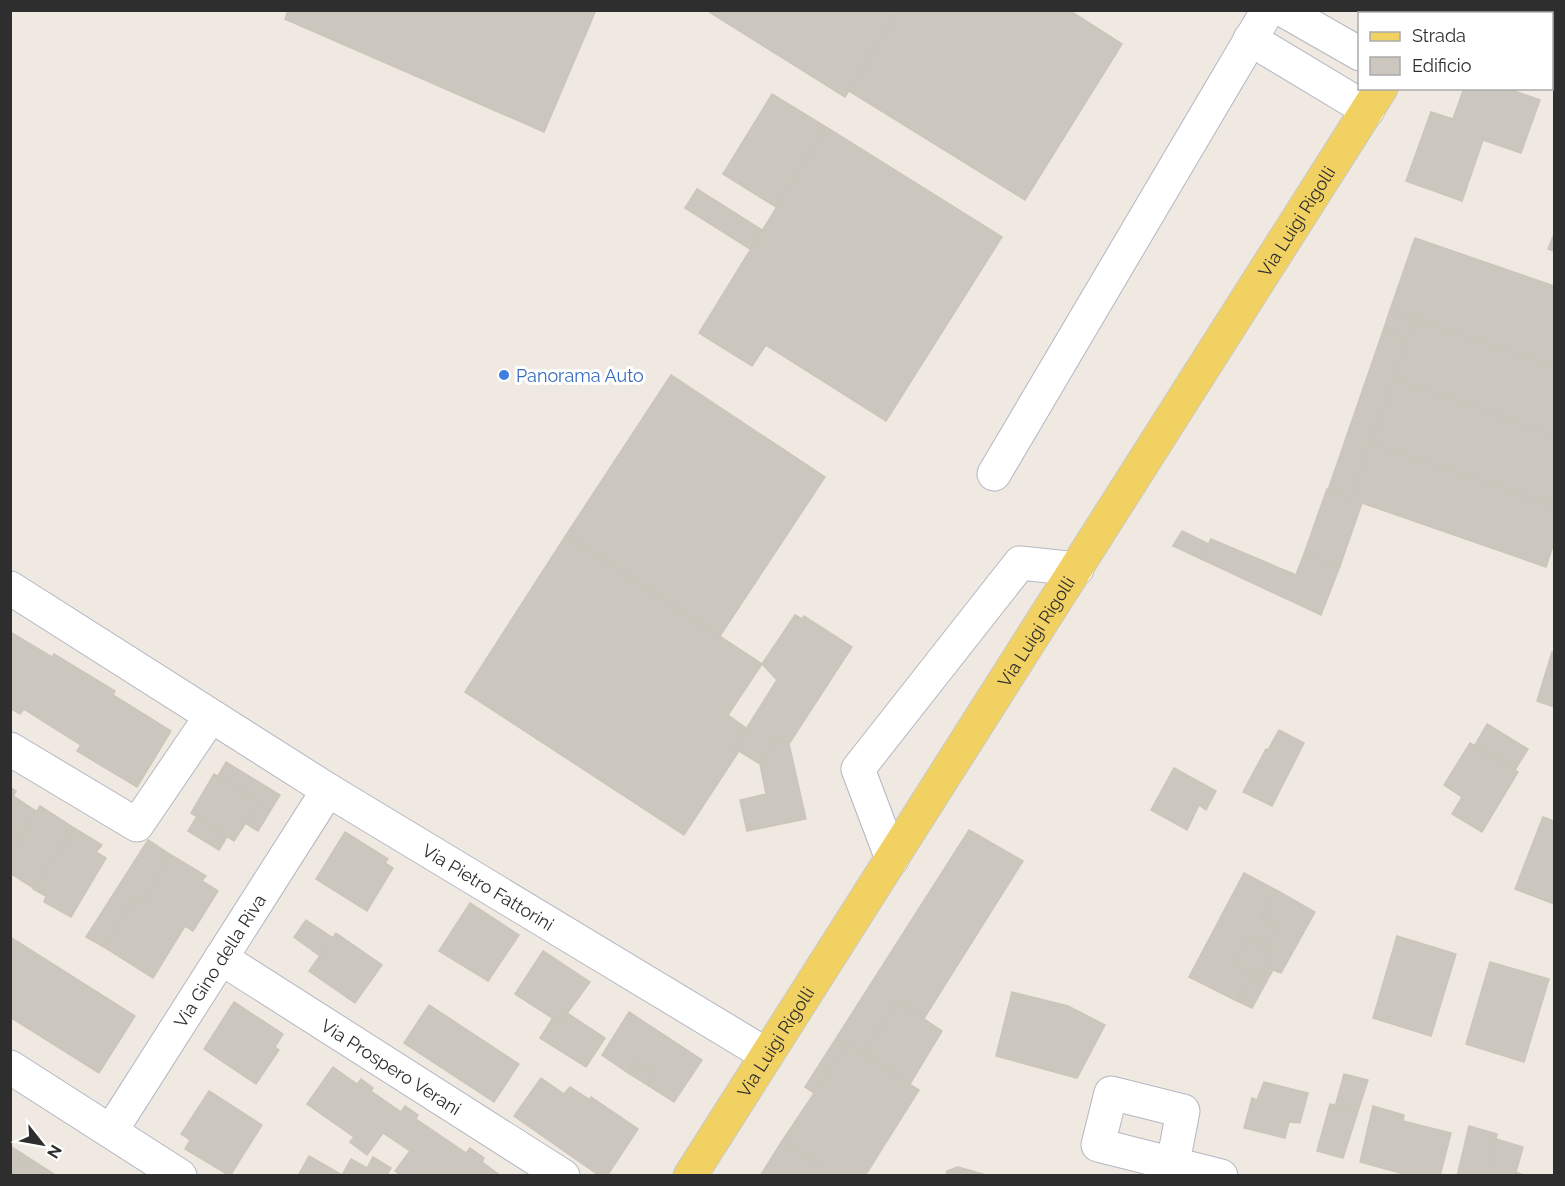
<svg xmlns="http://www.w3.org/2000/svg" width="1565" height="1186" viewBox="0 0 1565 1186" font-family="Raleway,sans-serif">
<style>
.building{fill:#cbc7bf;stroke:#cbc5ba;stroke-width:1.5}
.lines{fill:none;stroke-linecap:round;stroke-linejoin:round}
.minor-casing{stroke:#b4b7c1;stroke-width:35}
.major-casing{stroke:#c9c9c9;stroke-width:35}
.minor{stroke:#fff;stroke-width:33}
.major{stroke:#f2d163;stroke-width:33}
.shop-dot{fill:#3f7fe0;stroke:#fff;stroke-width:2}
.labels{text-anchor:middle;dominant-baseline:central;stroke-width:6;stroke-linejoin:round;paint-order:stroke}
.street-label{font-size:18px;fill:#2e2e2e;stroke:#fff}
.shop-label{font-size:18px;fill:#366cbe;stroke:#fff;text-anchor:start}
</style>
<rect width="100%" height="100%" fill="#efe9e1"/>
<g class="building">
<polygon points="288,10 596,10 544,132 285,19"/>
<polygon points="706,10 899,10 845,97"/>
<polygon points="899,10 1069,10 1122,44 1025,200 849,91"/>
<polygon points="1521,10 1554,10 1554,43 1552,42 1552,14 1520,14"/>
<polygon points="1464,88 1506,88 1540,100 1521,153 1483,140 1462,201 1406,181 1431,112 1453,119"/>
<polygon points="772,94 826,127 776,207 723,174"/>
<polygon points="826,127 1002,237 886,421 766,345 752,366 699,333"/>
<polygon points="697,189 762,230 750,249 685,208"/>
<polygon points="1554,234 1554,251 1548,249"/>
<polygon points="1415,238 1554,286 1554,367 1390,310"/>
<polygon points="1390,310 1414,318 1407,339 1383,331"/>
<polygon points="1414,318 1554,367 1554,435 1393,379"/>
<polygon points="1383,331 1407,339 1352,498 1328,490"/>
<polygon points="671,375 825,477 720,636 566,535"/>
<polygon points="1393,379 1554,435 1554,506 1371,443"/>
<polygon points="1371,443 1554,506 1554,543 1546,567 1362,503 1340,566 1304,554 1327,489 1352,498"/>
<polygon points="1182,531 1209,544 1201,559 1173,546"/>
<polygon points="566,535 762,664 728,715 746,728 734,748 739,751 684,835 465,692"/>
<polygon points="1211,539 1296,575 1304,554 1340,566 1321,615 1201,559"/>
<polygon points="795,615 802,619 804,616 852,647 789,744 776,736 760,764 734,748 777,680 762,664"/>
<polygon points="10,632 52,657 54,654 115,691 113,695 171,731 137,787 77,751 81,745 24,709 20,714 10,708"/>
<polygon points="1552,652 1554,653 1554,707 1537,701"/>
<polygon points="1487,724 1528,749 1515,770 1475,745"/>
<polygon points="1279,730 1304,743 1272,806 1243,792 1266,749 1268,750"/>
<polygon points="776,736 789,744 806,819 747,831 740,800 766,794 760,764"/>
<polygon points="1470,743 1518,772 1482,832 1452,814 1462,797 1444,785"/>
<polygon points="226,762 280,795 258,831 245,823 260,801 218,776"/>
<polygon points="1174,768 1216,791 1206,810 1199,805 1187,830 1151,810"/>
<polygon points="214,774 260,801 234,841 191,813"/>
<polygon points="10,787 16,791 13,796 36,811 10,853"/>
<polygon points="40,806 74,828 35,889 10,873 10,853"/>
<polygon points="197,816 227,837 219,850 188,831"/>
<polygon points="1543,817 1554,821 1554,904 1515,889"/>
<polygon points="74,828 102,845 96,852 106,858 71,917 44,902 46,896 33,889"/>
<polygon points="969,830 1023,861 923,1020 897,1001 863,1055 847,1044 814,1093 805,1087"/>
<polygon points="345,832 388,859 385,863 393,868 367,911 316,879"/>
<polygon points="148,840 171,855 142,903 134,898 104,947 86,937"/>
<polygon points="171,855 206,876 202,881 218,891 193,931 185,926 153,978 104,947 134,898 142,903"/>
<polygon points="1244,873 1276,890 1262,918 1276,926 1267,947 1247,937 1235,964 1253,974 1237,1001 1189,977"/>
<polygon points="1276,890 1315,912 1281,973 1273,970 1252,1008 1237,1001 1253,974 1260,977 1273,951 1267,947 1276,926 1262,918"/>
<polygon points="470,903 519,935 488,981 439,951"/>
<polygon points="306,920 333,938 320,956 294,937"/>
<polygon points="336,933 382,965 355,1003 309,971"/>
<polygon points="1397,936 1456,954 1431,1036 1373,1018"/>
<polygon points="10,937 135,1016 99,1073 10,1017"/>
<polygon points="1247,937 1273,951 1260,977 1235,964"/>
<polygon points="543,951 590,982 560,1023 515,994"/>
<polygon points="1490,962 1549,979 1524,1062 1466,1044"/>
<polygon points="1012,992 1068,1006 1105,1025 1077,1078 996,1056"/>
<polygon points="897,1001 942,1031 910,1084 863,1055"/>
<polygon points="234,1002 283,1034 275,1047 279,1050 256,1084 204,1049"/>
<polygon points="429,1005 519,1064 494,1102 404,1043"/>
<polygon points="629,1012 702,1060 674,1102 649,1086 656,1074 636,1061 628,1073 602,1055"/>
<polygon points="567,1013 605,1038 586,1067 540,1038 552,1019 560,1023"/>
<polygon points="847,1044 919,1090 865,1176 836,1176 782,1141"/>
<polygon points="636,1061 656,1074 649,1086 628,1073"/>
<polygon points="333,1067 357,1084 361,1079 373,1088 371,1091 401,1112 405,1106 418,1115 416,1119 466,1153 470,1148 484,1158 482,1162 501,1176 402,1176 395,1171 410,1151 383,1133 367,1155 350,1142 354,1137 307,1104"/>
<polygon points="1344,1074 1368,1080 1358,1111 1335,1107"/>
<polygon points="541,1078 564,1094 570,1087 590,1100 591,1097 638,1129 607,1176 600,1176 514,1116"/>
<polygon points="1264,1082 1308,1093 1300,1123 1289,1122 1285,1138 1244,1128 1252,1098 1257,1100"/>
<polygon points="209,1091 262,1125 230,1176 185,1149 190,1140 181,1134"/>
<polygon points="1330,1104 1358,1111 1343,1158 1317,1151"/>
<polygon points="1373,1106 1404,1115 1403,1121 1451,1133 1440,1176 1411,1176 1360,1162"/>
<polygon points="1469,1126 1497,1134 1488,1176 1457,1176"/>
<polygon points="1496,1139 1523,1147 1516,1172 1525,1176 1488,1176"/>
<polygon points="782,1141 833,1173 831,1176 760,1176"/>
<polygon points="10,1146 57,1176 35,1176 38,1171 10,1154"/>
<polygon points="10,1154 38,1171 35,1176 10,1176"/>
<polygon points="309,1156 342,1175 351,1159 367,1168 373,1157 391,1168 386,1176 298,1176"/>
<polygon points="958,1167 990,1176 946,1176 947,1171"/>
</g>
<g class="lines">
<g class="minor-casing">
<g id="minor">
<polyline points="1283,10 1360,54"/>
<polyline points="1250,39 1368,110"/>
<polyline points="994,474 1268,10"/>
<path id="s1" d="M10,588l318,202 439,265"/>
<polyline points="10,749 137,825 211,716"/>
<polyline points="892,859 858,769 1020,563 1077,569"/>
<path id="s2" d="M221,958l342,218"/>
<polyline points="10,1067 180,1176"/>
<path id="s3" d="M111,1131l217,-341"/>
<polyline points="1173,1163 1183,1111 1111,1093 1098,1145 1221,1176"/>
</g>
</g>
<g class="major-casing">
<g id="major">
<polyline points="1429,14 1431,10"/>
<path id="s4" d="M690,1176l691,-1088"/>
</g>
</g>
<use href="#minor" class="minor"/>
<use href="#major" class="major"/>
</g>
<circle class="shop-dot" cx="504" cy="375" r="6"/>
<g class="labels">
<g class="street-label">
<text stroke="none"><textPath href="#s4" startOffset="1131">Via Luigi Rigolli</textPath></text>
<text stroke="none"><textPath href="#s4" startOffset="645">Via Luigi Rigolli</textPath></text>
<text stroke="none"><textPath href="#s1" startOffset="564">Via Pietro Fattorini</textPath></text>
<text stroke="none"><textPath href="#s3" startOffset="202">Via Gino della Riva</textPath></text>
<text stroke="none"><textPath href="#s4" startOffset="159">Via Luigi Rigolli</textPath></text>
<text stroke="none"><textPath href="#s2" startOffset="202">Via Prospero Verani</textPath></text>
</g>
<g class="shop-label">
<text x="516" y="375">Panorama Auto</text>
</g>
</g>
<rect width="1565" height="1186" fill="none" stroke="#2e2e2e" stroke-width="24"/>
<rect x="1358" y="12" width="195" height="78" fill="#ffffff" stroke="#ababab" stroke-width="1.5"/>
<rect x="1370" y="32" width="30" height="9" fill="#f2d163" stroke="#ababab" stroke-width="1.5"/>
<text x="1412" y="42" font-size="18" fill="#2e2e2e">Strada</text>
<rect x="1370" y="57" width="30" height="18" fill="#cbc7bf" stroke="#ababab" stroke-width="1.5"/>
<text x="1412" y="72" font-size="18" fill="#2e2e2e">Edificio</text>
<g transform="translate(42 1144) rotate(121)" stroke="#ffffff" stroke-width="4.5" paint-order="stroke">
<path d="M0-4.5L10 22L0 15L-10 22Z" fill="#2e2e2e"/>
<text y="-9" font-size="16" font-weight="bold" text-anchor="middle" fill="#2e2e2e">N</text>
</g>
</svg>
